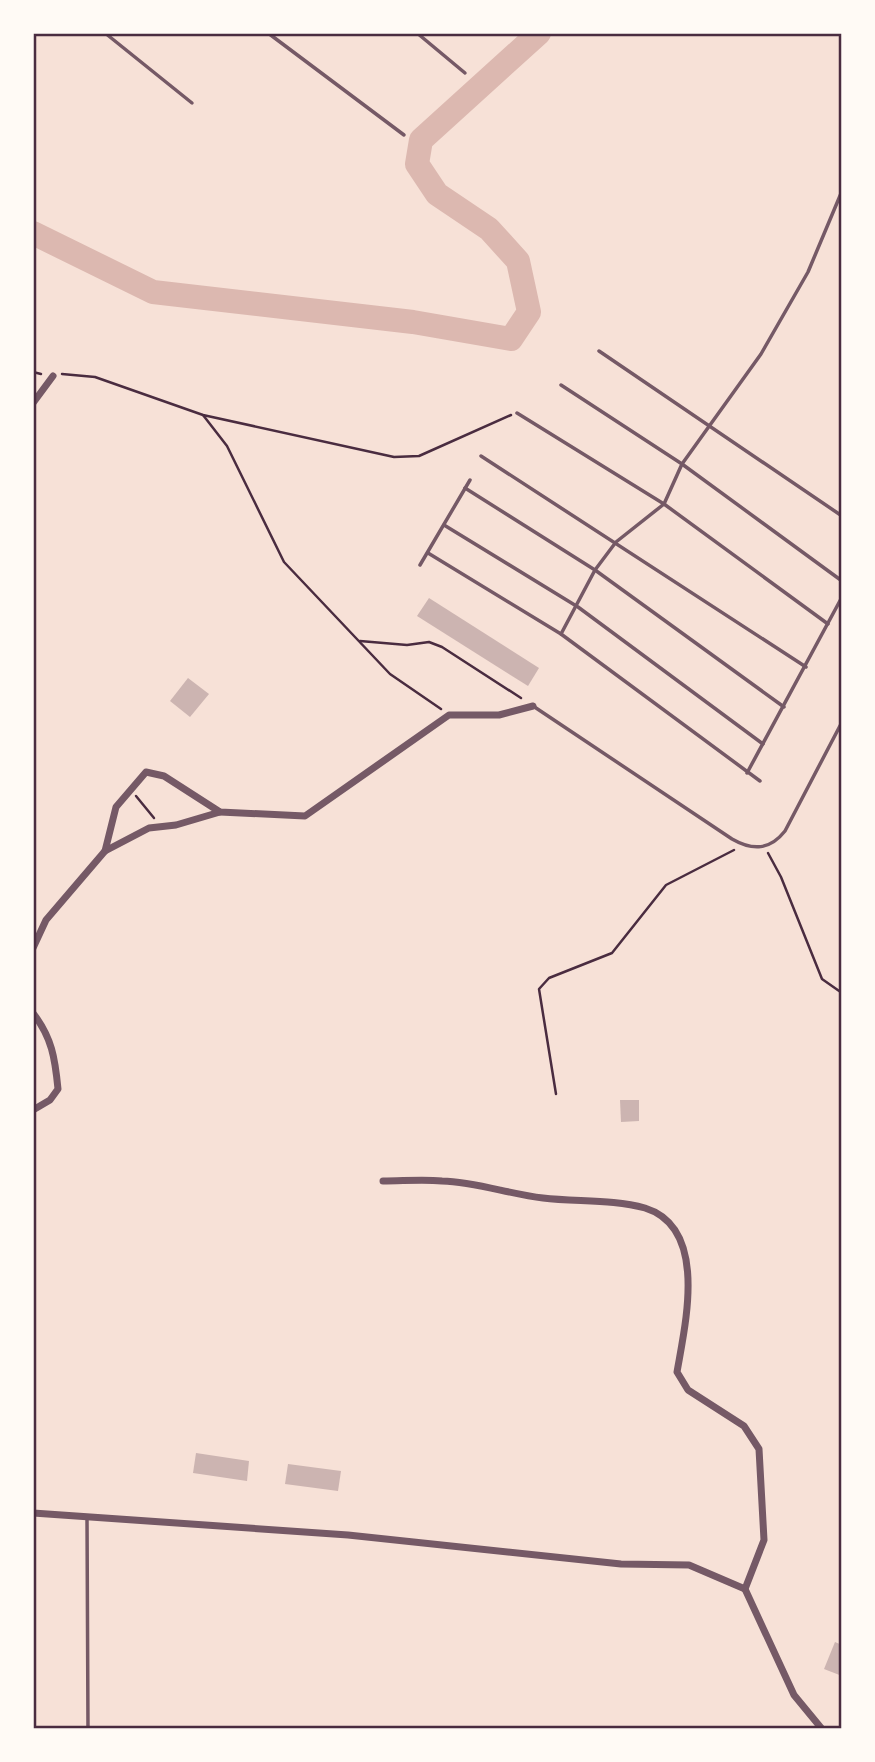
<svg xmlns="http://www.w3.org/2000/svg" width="875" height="1762" viewBox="0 0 875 1762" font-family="'Open Sans',sans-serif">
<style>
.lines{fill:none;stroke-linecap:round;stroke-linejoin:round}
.river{stroke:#dcb8b0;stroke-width:24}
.building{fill:#ccb4b1}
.path{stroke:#4a2c40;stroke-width:2.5}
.service{stroke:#755966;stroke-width:3.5}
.minor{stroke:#755966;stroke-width:7}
.neatline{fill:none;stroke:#4a2c40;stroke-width:2.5}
</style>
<rect width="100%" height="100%" fill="#f7e1d7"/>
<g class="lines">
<polyline class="river" points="33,233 153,292 413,322 511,339 529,312 518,261 489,229 437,194 417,164 421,140 539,33"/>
</g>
<g class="building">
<polygon points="429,598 539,668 528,686 417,616"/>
<polygon points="188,678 209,694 190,717 170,701"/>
<polygon points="620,1100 639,1100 639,1121 621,1122"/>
<polygon points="196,1453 249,1461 247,1481 193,1473"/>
<polygon points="288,1464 341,1471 338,1491 285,1484"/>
<polygon points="835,1642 842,1645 842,1676 824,1669"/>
</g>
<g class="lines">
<g class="path">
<polyline points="33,372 41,374"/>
<polyline points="62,374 95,377 203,415 394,457 419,456 511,415"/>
<polyline points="203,415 227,446 284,562 390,674 441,709"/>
<polyline points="360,641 407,645 429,642 442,647 521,698"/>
<polyline points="136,796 154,818"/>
<polyline points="768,853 781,877 822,979 842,993"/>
<polyline points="556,1094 539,989 549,978 612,953 666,885 734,850"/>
</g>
<g class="service">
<polyline points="105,33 192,103"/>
<polyline points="268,33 404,135"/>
<polyline points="417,33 465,73"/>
<polyline points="599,351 842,516"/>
<polyline points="561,385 682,464 842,581"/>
<polyline points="517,413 664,504 828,624"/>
<polyline points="481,456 806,667"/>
<polyline points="465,488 595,570 784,707"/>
<polyline points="444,525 578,607 763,744"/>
<polyline points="428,553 561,634 760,781"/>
<polyline points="420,565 470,480"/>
<polyline points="561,634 595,570 616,542 664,504 682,464 761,354 808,272 842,191"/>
<path d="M533,706l199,133c21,12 38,11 53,-8l57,-109"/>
<polyline points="747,773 842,597"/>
<polyline points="87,1517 88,1729"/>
</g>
<g class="minor">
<polyline points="33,403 53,376"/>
<polyline points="105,851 149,828 176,825 220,812"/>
<polyline points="33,948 46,920 105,851 116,807 146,772 164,776 220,812 305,816 449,715 499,715 533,706"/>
<path d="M33,1013c19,25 22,45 25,76l-8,11 -17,10"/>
<path d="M383,1181c20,0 40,-2 59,0 34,1 67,13 101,17 33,4 70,1 102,10 64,20 40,117 32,164l11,18 56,36 15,23 5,91 -19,49"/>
<polyline points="33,1513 348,1535 621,1564 689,1565 745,1589 794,1695 822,1729"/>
</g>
</g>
<rect width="875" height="1762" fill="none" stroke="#fffaf5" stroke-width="70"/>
<rect x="35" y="35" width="805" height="1692" class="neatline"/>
</svg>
